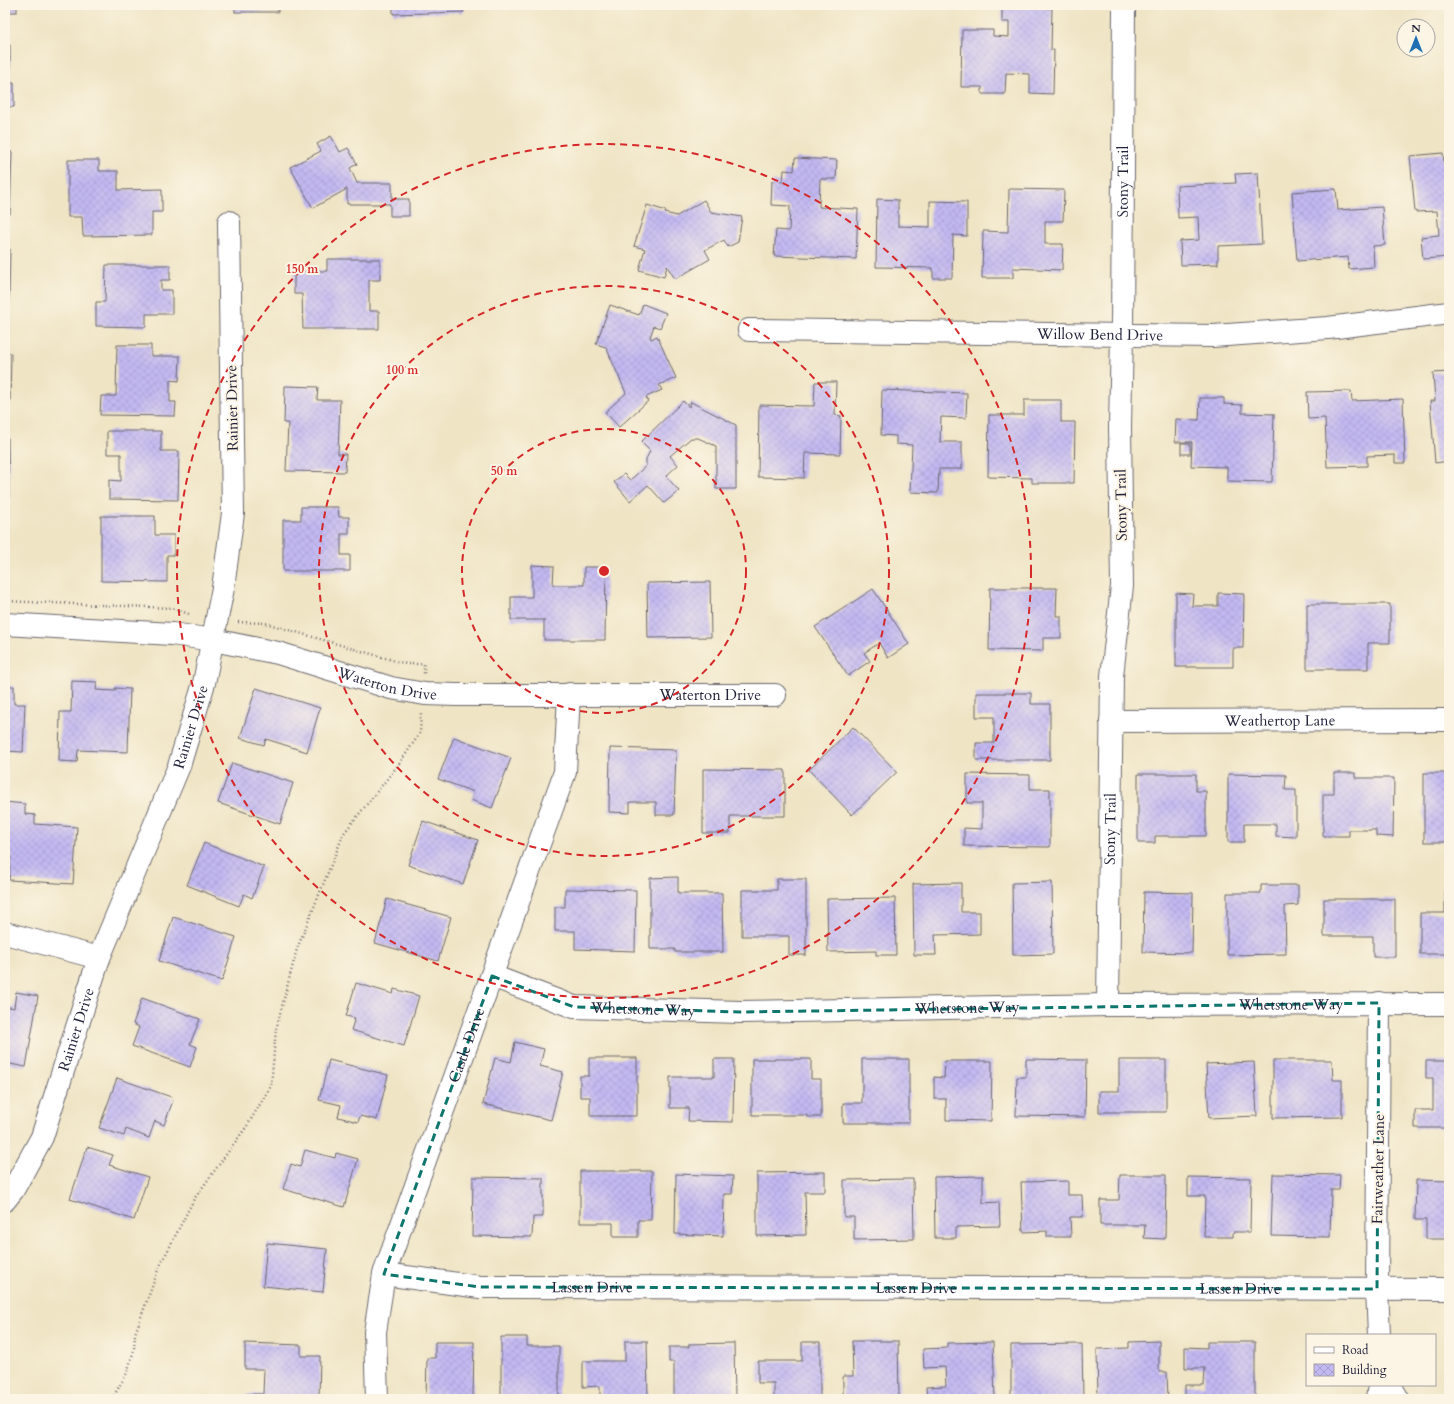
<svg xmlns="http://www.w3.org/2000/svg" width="1454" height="1404" viewBox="0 0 1454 1404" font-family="Cardo,serif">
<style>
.building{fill:url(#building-cross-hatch)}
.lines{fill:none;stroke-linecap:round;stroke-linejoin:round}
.minor-casing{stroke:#6a666b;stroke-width:24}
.path{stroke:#6a666b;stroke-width:2.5;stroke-dasharray:1 3;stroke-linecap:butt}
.minor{stroke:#fff;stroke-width:22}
.marked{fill:none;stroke:#0f766e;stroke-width:3;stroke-dasharray:8 5;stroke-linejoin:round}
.ring{fill:none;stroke:#d62828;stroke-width:2;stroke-dasharray:7 5}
.labels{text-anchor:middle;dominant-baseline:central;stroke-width:4;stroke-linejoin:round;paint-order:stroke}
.street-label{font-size:15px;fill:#22223b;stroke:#fcf5e5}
.centre{fill:#d62828;stroke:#fcf5e5;stroke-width:2}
.ring-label{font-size:12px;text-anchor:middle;font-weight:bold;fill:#d62828;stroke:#fcf5e5;stroke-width:4;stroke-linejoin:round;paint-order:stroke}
</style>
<defs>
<pattern id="building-cross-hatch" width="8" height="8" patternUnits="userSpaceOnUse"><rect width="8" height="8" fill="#c3b9f2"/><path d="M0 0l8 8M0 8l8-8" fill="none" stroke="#a79fd0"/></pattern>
</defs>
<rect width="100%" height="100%" fill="#fcf5e5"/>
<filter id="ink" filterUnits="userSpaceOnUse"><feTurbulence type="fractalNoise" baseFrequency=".025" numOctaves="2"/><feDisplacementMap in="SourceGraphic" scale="8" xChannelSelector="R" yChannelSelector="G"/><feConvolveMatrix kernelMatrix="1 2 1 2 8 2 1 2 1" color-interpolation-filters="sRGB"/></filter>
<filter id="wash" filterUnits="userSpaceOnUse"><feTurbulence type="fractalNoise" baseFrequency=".012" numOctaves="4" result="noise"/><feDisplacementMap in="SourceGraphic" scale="16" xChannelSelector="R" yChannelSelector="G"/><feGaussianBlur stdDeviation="0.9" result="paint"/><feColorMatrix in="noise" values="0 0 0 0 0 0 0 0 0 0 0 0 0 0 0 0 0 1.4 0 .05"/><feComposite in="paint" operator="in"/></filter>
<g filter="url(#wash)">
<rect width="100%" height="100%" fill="#efe4c4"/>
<g id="blocks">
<g class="building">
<rect x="5" y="5" width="12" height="7"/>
<rect x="235" y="5" width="43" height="7"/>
<polygon points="393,5 463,5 464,12 393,14"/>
<polygon points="1002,7 1052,8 1051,50 1054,50 1053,94 1030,93 1030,74 1006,73 1005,94 982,94 982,87 961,87 962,30 993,30 993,36 1009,37 1009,22 1002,22"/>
<polygon points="5,45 10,45 10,83 14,83 14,107 5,107"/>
<polygon points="331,136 340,152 348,148 357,164 350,168 357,183 392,183 392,199 409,199 409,216 390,216 390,204 347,204 347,189 313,208 290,167 321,151 317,144"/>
<polygon points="5,152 12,152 10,214 5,214"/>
<polygon points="1443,153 1444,163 1449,163 1449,257 1423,259 1421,237 1439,235 1437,211 1415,212 1410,156"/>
<polygon points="795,158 837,160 836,179 820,179 819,207 858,209 856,259 774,256 776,230 789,231 790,206 771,205 772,181 783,182 784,170 794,171"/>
<polygon points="68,160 99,160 99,171 118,171 118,190 162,189 162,212 152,212 152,235 83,236 82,217 68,217"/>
<polygon points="1258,173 1262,244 1218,246 1218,264 1181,265 1180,241 1199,240 1198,217 1178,218 1177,186 1236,183 1235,174"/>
<polygon points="1009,189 1064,190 1063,221 1045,221 1045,244 1063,244 1062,270 1013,268 1013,278 982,278 983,231 1008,232"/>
<polygon points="1336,189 1338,210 1382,207 1385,245 1373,246 1374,267 1349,269 1348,257 1297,261 1292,192"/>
<polygon points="877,199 898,200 898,226 930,227 930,201 967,202 967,236 953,235 952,278 933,278 933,268 876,267"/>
<polygon points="704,200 711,212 742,217 738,242 728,247 724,240 705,250 710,259 675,279 667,266 664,277 639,270 645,249 634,246 647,205 666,211 665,213 677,216"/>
<polygon points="5,249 10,249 9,298 5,298"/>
<polygon points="327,259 380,259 380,280 369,280 369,311 379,311 379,329 303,329 302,294 294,294 294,271 327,271"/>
<polygon points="106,265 170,265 170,280 161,280 161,290 172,290 172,314 146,314 146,327 96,326 96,302 105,302"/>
<polygon points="643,304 666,313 660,328 654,326 650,337 651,339 657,336 676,378 659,385 662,390 646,397 648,401 619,427 605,412 626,393 606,347 596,344 610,305 639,315"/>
<polygon points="117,345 151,345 151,356 180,356 179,381 170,380 170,402 176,402 175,416 100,415 101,396 116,396"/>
<polygon points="5,353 11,353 10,402 5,402"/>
<polygon points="1449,372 1449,461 1435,463 1430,401 1435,401 1433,373"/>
<polygon points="815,382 836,382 835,415 841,416 840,454 805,453 804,478 758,477 759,405 814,406"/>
<polygon points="285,386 318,387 317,400 340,400 338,454 346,454 345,472 286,471 288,423 284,423"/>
<polygon points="882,390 967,393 966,418 941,417 940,442 962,442 962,469 939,469 938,493 910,492 912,445 896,444 896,436 881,435"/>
<polygon points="1351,391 1352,401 1403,399 1405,463 1395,463 1395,455 1367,456 1367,466 1327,467 1325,418 1308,419 1307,392"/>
<polygon points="1200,398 1224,398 1224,404 1242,405 1242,413 1274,414 1272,482 1227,481 1227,467 1191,466 1192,442 1175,442 1176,419 1199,420"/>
<polygon points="1024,400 1061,400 1061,422 1075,422 1074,483 1032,483 1032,478 988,477 989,415 1024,415"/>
<polygon points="683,401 689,407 691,402 736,425 736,489 716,489 716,446 698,438 691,438 670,456 678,465 666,476 679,491 664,503 648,485 630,501 614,482 624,474 630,480 646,466 646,459 650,451 641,442"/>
<polygon points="107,431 161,431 161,451 179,451 178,500 109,499 109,480 121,481 121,454 107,454"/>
<polygon points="5,438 8,438 9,499 5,499"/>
<rect x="1181" y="443" width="9" height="11"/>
<polygon points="301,507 338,507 339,517 349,517 349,534 341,534 341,555 350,555 350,571 283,571 283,520 301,520"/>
<polygon points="101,516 155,516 155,535 174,535 174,555 167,555 167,582 101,581"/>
<polygon points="532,565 554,566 553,585 584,585 584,567 606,567 605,640 544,640 544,620 511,620 511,597 532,597"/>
<polygon points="710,582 711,637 648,638 647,583"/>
<polygon points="990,588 1057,588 1056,616 1061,616 1061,638 1043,638 1043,651 989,650"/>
<polygon points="873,589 909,644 888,658 879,643 864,653 870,661 848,676 815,627"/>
<polygon points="1176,593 1193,594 1192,606 1218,606 1218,593 1244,594 1243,648 1233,648 1233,667 1176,667"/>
<polygon points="1307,604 1390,604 1390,643 1368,643 1368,669 1307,669"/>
<polygon points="72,681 97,682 96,690 115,691 115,688 130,689 128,752 78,750 77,762 59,761 60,712 71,712"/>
<polygon points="5,686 14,686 14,704 25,704 23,752 5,751"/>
<polygon points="256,688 320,708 307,752 266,739 264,745 240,738"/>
<polygon points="976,693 1031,693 1031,704 1050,704 1050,760 976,760 976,743 994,743 994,717 976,717"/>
<polygon points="853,727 897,772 852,815 809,770"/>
<polygon points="454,737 511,758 492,808 471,800 474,792 438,779"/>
<polygon points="610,748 676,750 674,815 656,815 656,802 630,802 630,813 609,812"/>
<polygon points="232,763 293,783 280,824 218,803"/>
<polygon points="703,769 785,770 785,816 730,816 730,833 703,833"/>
<polygon points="1334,773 1355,773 1355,778 1394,778 1393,837 1376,836 1376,830 1349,830 1349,836 1323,836 1323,794 1334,794"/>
<rect x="1424" y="773" width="25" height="69"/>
<polygon points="967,774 1030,775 1030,789 1050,789 1050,847 964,846 964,828 982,829 982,803 967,803"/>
<polygon points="1138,774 1196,774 1196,791 1206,791 1206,836 1155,836 1155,843 1138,843"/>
<polygon points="1228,774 1286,775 1285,790 1296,790 1296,837 1276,836 1276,824 1244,824 1244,842 1228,842"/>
<polygon points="5,802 25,804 25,814 35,815 35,824 77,827 73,884 9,880 11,854 5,854"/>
<polygon points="423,821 478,840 463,884 408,865"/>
<polygon points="204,843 264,867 252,898 244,894 239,906 187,885"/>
<polygon points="678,877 678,893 722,893 723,952 675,952 675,949 650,949 650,878"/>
<polygon points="777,879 806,879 806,955 789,955 789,936 742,936 742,890 777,890"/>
<polygon points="1052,882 1053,954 1013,955 1012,883"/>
<polygon points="961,883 961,912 980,912 980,934 935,935 936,955 914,955 913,884"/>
<polygon points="1261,885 1298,885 1298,905 1285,906 1286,954 1227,955 1227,893 1261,893"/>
<polygon points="565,889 636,890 635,951 575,949 575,931 555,931 555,907 565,907"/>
<polygon points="1445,891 1449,891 1449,954 1420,954 1420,913 1445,913"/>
<polygon points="1144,892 1193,893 1192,953 1143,952"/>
<polygon points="895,898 896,955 876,955 876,951 828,952 827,899"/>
<polygon points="387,899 451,917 438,961 375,943"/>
<polygon points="1324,899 1395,899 1395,957 1373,957 1373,936 1324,936"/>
<polygon points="173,917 236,937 222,981 159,961"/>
<polygon points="356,983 393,994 394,989 419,996 404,1046 351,1030 355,1018 346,1016"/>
<polygon points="16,992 38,996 26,1067 5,1063 5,1006 14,1008"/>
<polygon points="142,998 200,1019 190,1044 197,1047 190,1067 132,1046 139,1027 133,1024"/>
<polygon points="515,1042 544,1049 540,1066 563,1072 551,1120 483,1104 495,1058 511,1062"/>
<polygon points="589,1058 637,1058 637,1116 590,1116 590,1097 580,1097 580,1076 589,1076"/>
<polygon points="714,1059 734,1059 733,1122 688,1121 689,1108 670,1108 670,1077 714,1077"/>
<polygon points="752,1059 811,1059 811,1079 821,1079 821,1117 807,1117 807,1115 752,1115"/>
<polygon points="862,1059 909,1059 909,1123 843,1123 843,1103 862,1103"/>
<polygon points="1026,1059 1086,1060 1085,1117 1016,1116 1017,1077 1026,1077"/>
<polygon points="329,1060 388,1075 377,1120 360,1116 358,1122 338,1117 341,1105 319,1100"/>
<polygon points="1119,1060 1166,1060 1166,1112 1099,1112 1099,1091 1119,1091"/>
<polygon points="1273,1060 1332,1060 1333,1080 1342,1080 1342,1117 1273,1118"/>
<polygon points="945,1061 992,1061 991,1121 946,1120 946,1099 934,1099 934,1077 944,1078"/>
<polygon points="1426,1061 1449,1061 1449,1128 1415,1128 1415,1110 1433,1110 1433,1078 1426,1078"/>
<polygon points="1254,1062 1257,1116 1209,1118 1206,1064"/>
<polygon points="117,1078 174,1098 164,1125 155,1121 149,1138 126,1129 124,1136 99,1128"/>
<polygon points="87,1147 113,1155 109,1165 148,1177 134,1220 70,1199"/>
<polygon points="305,1150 335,1158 336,1153 358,1159 344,1207 283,1189 291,1164 300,1167"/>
<polygon points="580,1171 652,1171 651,1220 638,1220 638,1237 613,1237 613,1223 580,1223"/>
<polygon points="825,1172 825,1192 805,1192 806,1235 757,1236 757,1173"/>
<polygon points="676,1174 733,1176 732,1194 724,1194 723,1236 675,1234"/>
<polygon points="1273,1174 1340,1175 1339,1190 1331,1190 1330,1237 1271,1236"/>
<polygon points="1120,1175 1166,1175 1165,1239 1144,1238 1145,1225 1100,1225 1100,1200 1119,1200"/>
<polygon points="983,1176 983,1203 999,1202 1000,1226 956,1227 956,1238 935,1238 934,1177"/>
<polygon points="473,1177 543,1178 543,1217 533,1217 532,1237 472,1236"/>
<polygon points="1188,1177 1251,1178 1250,1232 1233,1232 1233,1237 1204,1237 1205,1196 1188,1196"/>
<polygon points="913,1179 914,1239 854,1240 854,1217 844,1217 844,1180"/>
<polygon points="1416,1180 1449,1181 1449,1239 1426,1239 1426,1220 1415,1220"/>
<polygon points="1068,1181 1068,1195 1082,1195 1083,1217 1070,1217 1071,1237 1047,1237 1047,1231 1023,1232 1021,1182"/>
<polygon points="267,1243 327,1249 323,1292 263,1286"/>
<polygon points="501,1337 527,1337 527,1346 559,1346 559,1399 501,1399"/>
<polygon points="625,1341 647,1341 648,1399 600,1399 600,1386 583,1387 583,1361 625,1361"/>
<polygon points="852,1341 898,1341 899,1399 843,1399 843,1376 853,1376"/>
<polygon points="1159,1341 1159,1372 1167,1372 1168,1399 1098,1399 1097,1349 1129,1348 1129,1342"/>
<polygon points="435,1342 474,1342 473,1399 426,1399 427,1358 435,1358"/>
<polygon points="802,1342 820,1342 820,1399 774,1399 774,1383 758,1383 758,1361 802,1361"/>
<polygon points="993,1342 995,1399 927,1399 926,1387 946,1386 945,1367 924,1368 923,1349 947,1348 947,1343"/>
<polygon points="1207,1342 1255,1342 1255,1399 1185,1399 1185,1385 1204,1385 1205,1368 1185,1368 1185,1347 1207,1348"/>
<polygon points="245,1343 301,1345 301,1356 320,1356 319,1399 245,1399 246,1394 263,1394 264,1369 245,1369"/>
<polygon points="734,1343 735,1399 674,1399 674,1362 669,1362 669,1347 689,1347 689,1344"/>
<polygon points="1082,1344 1083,1399 1011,1399 1011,1345"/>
</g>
</g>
</g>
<g filter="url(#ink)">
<use href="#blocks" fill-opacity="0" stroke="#6a666b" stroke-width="1"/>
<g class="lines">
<g class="minor-casing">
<g id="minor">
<path id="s1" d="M749,330l464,6 115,-8 121,-15"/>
<path id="s2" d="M5,624l167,10 41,6 65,13 113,35 34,6 31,1h319"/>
<path id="s3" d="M1111,721l338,-1"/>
<polyline points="5,933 99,958"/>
<path id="s4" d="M492,976l82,31 166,5 368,-7 341,-1"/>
<polyline points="1379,1003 1377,1289 1379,1335"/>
<path id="s5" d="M1108,1005l4,-329 10,-90 -2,-160 2,-91 2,-330"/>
<path id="s6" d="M5,1200l8,-10 29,-53 57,-179 80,-192 25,-83 19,-95 10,-75 -4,-291"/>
<path id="s7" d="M384,1274l96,13 969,2"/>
<polyline points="1390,1385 1398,1399"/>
<path id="s8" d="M377,1399l-2,-67 9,-58 181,-502 4,-78"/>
<polyline points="1377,1399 1379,1385"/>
</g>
</g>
<g class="path">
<polyline points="5,601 172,608 189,614"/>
<polyline points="238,622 265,623 406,664 424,664 424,674"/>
<polyline points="112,1399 127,1373 134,1350 135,1334 158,1270 194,1199 247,1126 271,1086 276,1029 297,949 344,833 399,764 420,733 421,713"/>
</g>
<use href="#minor" class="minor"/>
</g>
</g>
<path class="marked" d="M492,976l82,31 166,5 639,-9 -2,286 -897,-2 -96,-13z"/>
<g class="ring">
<circle cx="604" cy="571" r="142"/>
<circle cx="604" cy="571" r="285"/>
<circle cx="604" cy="571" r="427"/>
</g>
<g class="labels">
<g class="street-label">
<text stroke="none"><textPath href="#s5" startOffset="824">Stony Trail</textPath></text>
<text stroke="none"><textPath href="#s1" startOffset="351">Willow Bend Drive</textPath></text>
<text transform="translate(232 408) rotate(-91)">Rainier Drive</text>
<text transform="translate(1121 505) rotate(-91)">Stony Trail</text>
<text stroke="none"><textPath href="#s2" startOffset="389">Waterton Drive</textPath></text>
<text stroke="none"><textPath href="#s2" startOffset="713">Waterton Drive</textPath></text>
<text stroke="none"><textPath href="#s3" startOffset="169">Weathertop Lane</textPath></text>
<text stroke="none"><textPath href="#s6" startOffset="510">Rainier Drive</textPath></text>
<text stroke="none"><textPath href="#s5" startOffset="176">Stony Trail</textPath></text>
<text stroke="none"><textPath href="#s4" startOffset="805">Whetstone Way</textPath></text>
<text stroke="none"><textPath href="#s4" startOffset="481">Whetstone Way</textPath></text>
<text stroke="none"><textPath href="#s4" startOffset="157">Whetstone Way</textPath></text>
<text stroke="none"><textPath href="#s6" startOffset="186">Rainier Drive</textPath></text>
<text stroke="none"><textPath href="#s8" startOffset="369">Castle Drive</textPath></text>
<text transform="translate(1378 1169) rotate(-89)">Fairweather Lane</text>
<text stroke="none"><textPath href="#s7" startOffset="209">Lassen Drive</textPath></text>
<text stroke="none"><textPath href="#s7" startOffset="533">Lassen Drive</textPath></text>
<text stroke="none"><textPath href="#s7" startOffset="857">Lassen Drive</textPath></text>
</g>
</g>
<circle cx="604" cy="571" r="6" class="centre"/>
<g class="ring-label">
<text x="302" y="273">150 m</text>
<text x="402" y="374">100 m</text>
<text x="504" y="475">50 m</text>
</g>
<rect width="1454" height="1404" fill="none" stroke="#fcf5e5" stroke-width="20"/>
<rect x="1306" y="1334" width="130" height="52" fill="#fcf5e5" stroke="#a5a1a1"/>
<rect x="1314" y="1347" width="20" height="6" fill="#ffffff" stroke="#a5a1a1"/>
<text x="1342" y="1354" font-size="12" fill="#22223b">Road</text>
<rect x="1314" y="1364" width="20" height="12" fill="url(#building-cross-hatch)" stroke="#a5a1a1"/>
<text x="1342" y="1374" font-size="12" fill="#22223b">Building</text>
<g transform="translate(1416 38)"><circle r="19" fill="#fcf5e5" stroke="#a5a1a1"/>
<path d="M0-3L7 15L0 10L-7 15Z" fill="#1f6fb2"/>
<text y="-6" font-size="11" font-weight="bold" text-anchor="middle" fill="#22223b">N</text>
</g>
</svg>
